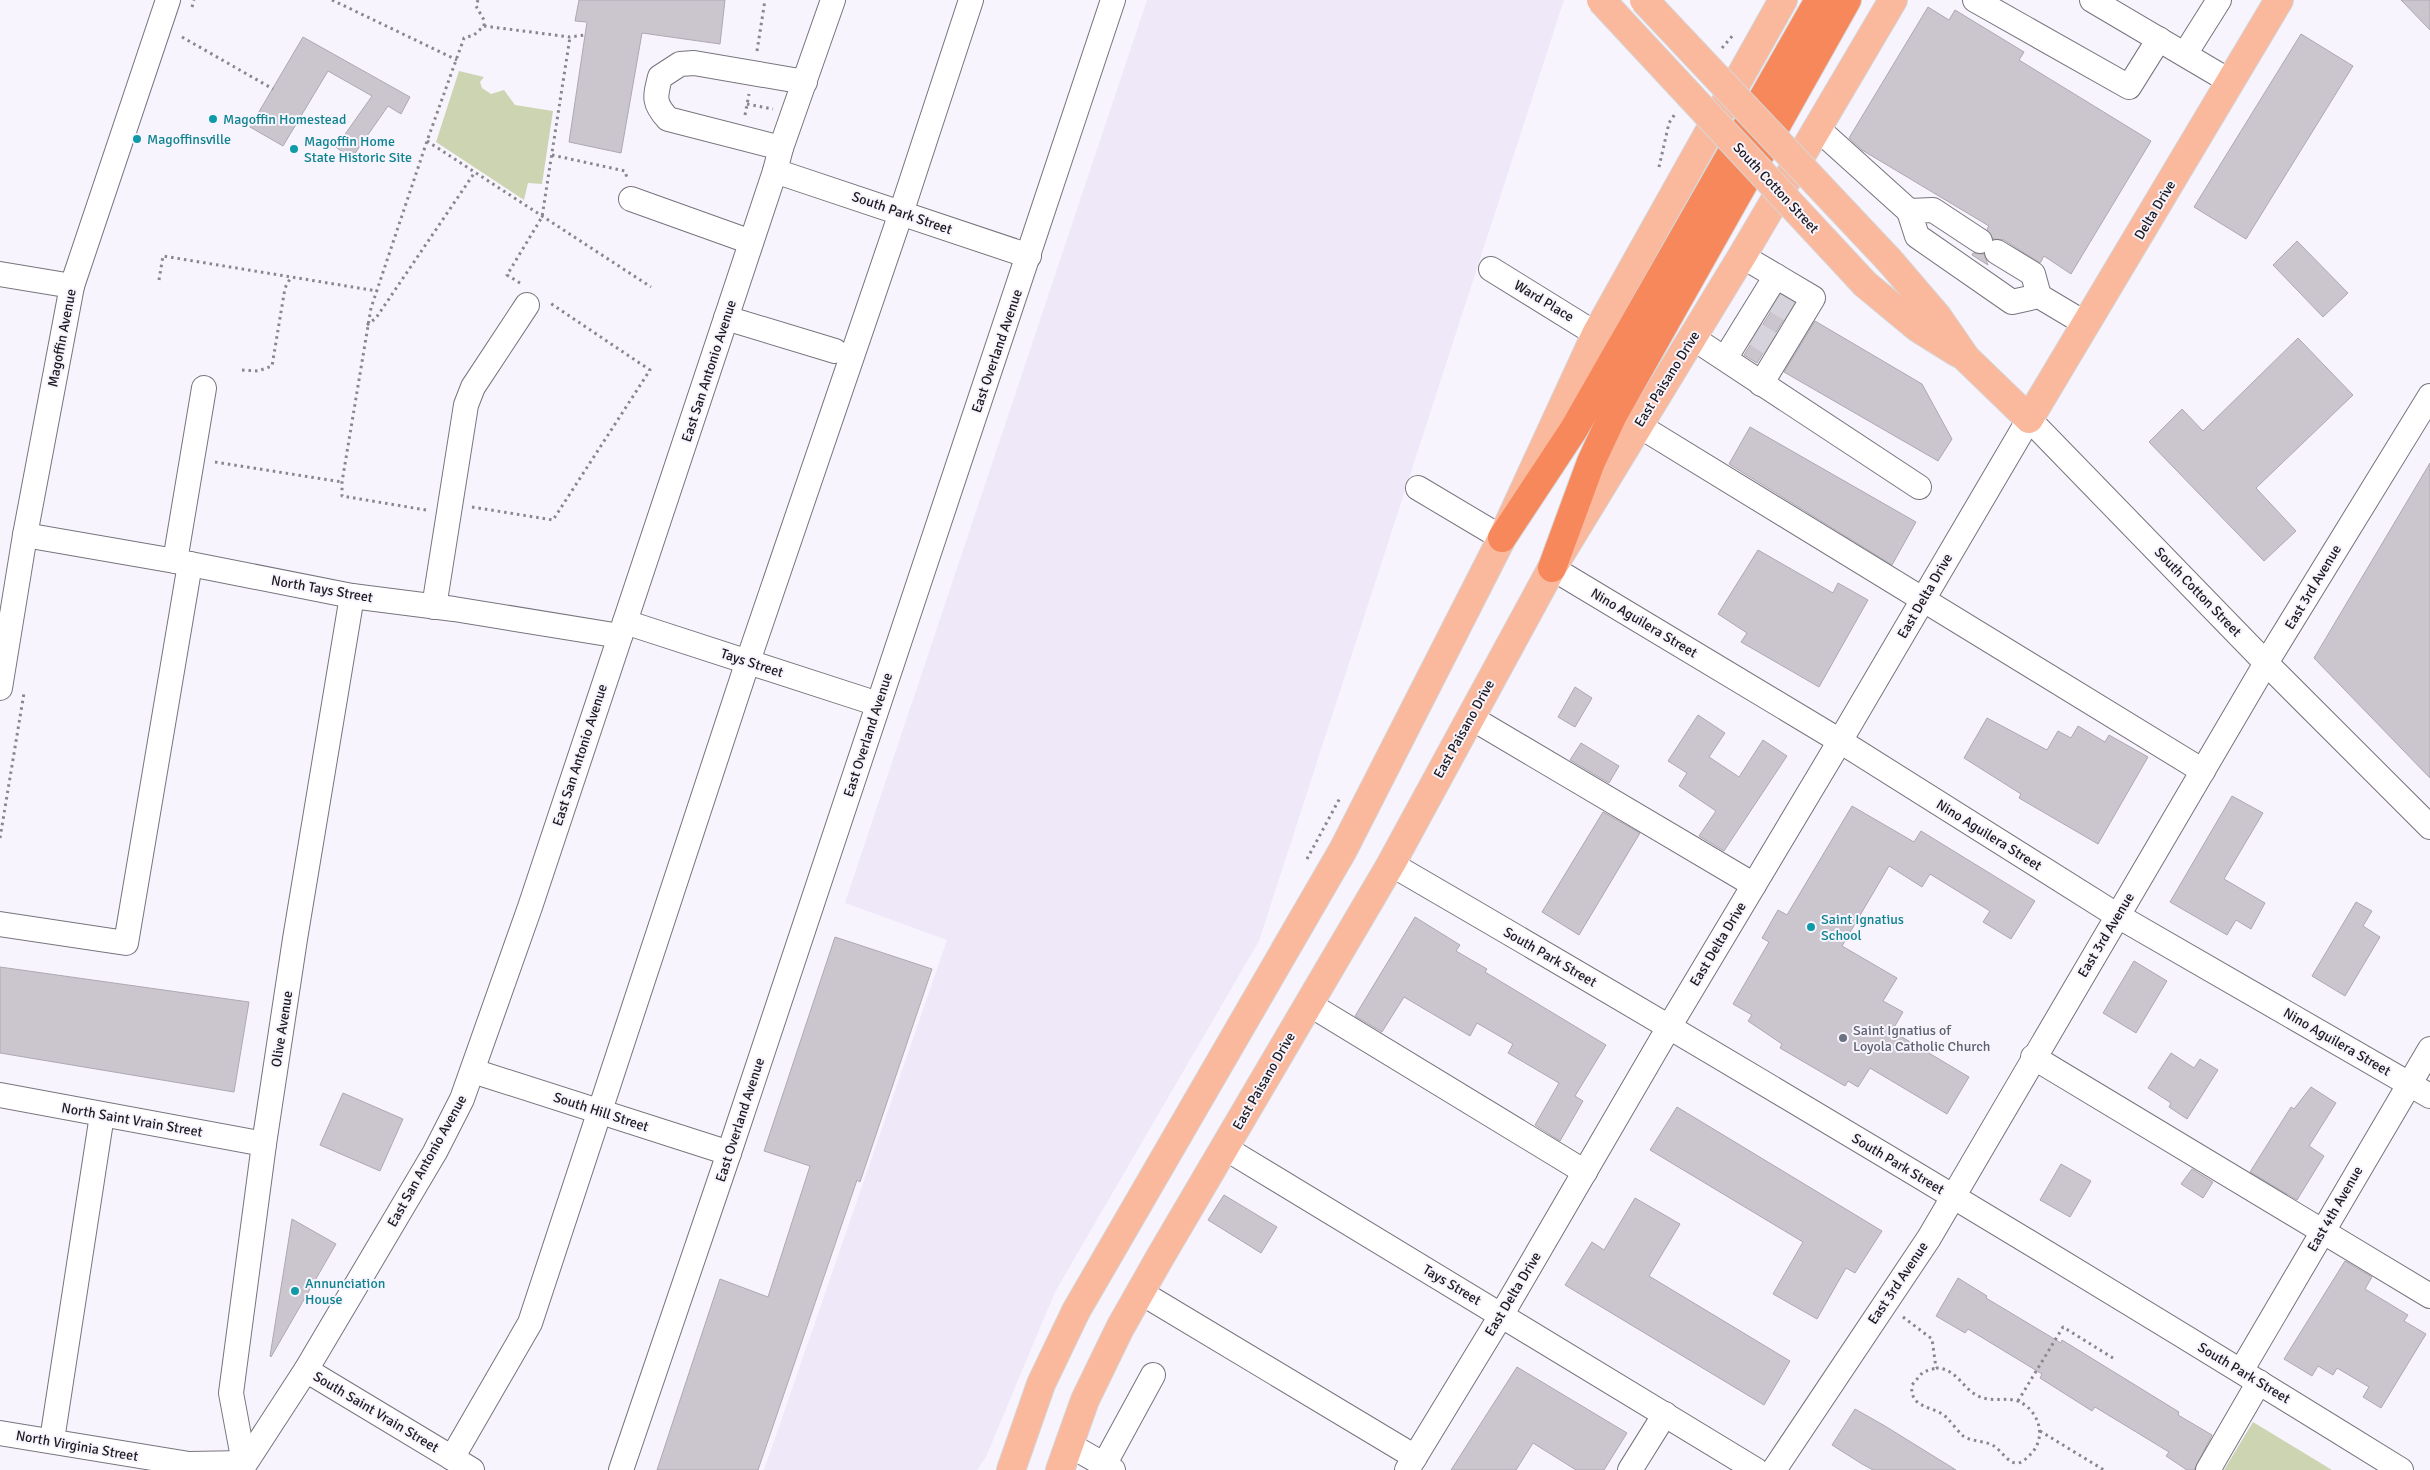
<svg xmlns="http://www.w3.org/2000/svg" width="2430" height="1470" viewBox="0 0 2430 1470" font-family="Signika,sans-serif">
<style>
.built{fill:#eee8f9}
.green{fill:#ccd4b2}
.building{fill:#cbc5ce;stroke:#aea9b1}
.lines{fill:none;stroke-linecap:round;stroke-linejoin:round}
.minor-tunnel{stroke:#d7d3dd;stroke-width:24;stroke-dasharray:24 12;stroke-linecap:butt}
.minor-casing{stroke:#77747d;stroke-width:26}
.major-casing{stroke:#d6d6d7;stroke-width:30}
.highway-casing{stroke:#d6d6d7;stroke-width:30}
.path{stroke:#89868d;stroke-width:3;stroke-dasharray:2.5 4;stroke-linecap:butt}
.minor{stroke:#fff;stroke-width:24}
.major{stroke:#fab89d;stroke-width:28}
.highway{stroke:#f6885b;stroke-width:28}
.major-bridge-casing{stroke:#d6d6d7;stroke-width:30;stroke-linecap:butt}
.major-bridge{stroke:#fab89d;stroke-width:28}
.culture-dot{fill:#0f9aa8;stroke:#f8f4fe;stroke-width:2}
.worship-dot{fill:#6b7280;stroke:#f8f4fe;stroke-width:2}
.labels{text-anchor:middle;dominant-baseline:central;stroke-width:4;stroke-linejoin:round;paint-order:stroke}
.culture-label{font-size:14px;fill:#0d838f;stroke:#f8f4fe;text-anchor:start}
.street-label{font-size:14px;fill:#1d1b1f;stroke:#f8f4fe}
.worship-label{font-size:14px;fill:#5b616d;stroke:#f8f4fe;text-anchor:start}
</style>
<rect width="100%" height="100%" fill="#f8f4fe"/>
<polygon class="built" points="1147,0 1564,0 1259,941 1055,1292 986,1457 977,1470 764,1470 947,940 845,903"/>
<g class="green">
<polygon points="459,71 484,77 480,82 482,88 491,94 504,90 515,105 553,111 542,184 528,183 524,200 436,142"/>
<polygon points="2253,1422 2332,1470 2224,1470"/>
</g>
<g class="building">
<polygon points="579,0 725,0 720,44 642,33 621,153 569,142 587,22 575,21"/>
<polygon points="2401,0 2430,0 2430,30"/>
<polygon points="1928,7 1949,20 1955,10 2024,52 2019,60 2151,141 2071,274 2044,256 2040,263 2004,240 1993,239 1987,229 1989,226 1862,150 1849,138"/>
<polygon points="2301,34 2353,66 2246,239 2194,207"/>
<polygon points="303,37 410,97 401,114 388,106 351,159 336,147 372,96 328,71 283,146 250,127"/>
<polygon points="2297,241 2348,293 2323,317 2273,265"/>
<polygon points="1973,253 1984,254 1988,265 1972,255"/>
<polygon points="1781,295 1794,303 1757,363 1744,355"/>
<polygon points="1815,321 1922,384 1952,439 1938,461 1784,372"/>
<polygon points="2298,338 2353,395 2256,488 2296,531 2264,561 2149,442 2182,409 2203,431"/>
<polygon points="1750,427 1916,522 1892,565 1729,464"/>
<polygon points="2430,463 2430,778 2314,658"/>
<polygon points="1758,550 1833,593 1838,583 1868,600 1819,687 1741,642 1747,633 1718,614"/>
<polygon points="1575,687 1592,698 1575,727 1558,717"/>
<polygon points="1698,715 1725,733 1709,757 1739,777 1763,740 1787,756 1724,851 1699,836 1716,811 1679,786 1687,773 1668,761"/>
<polygon points="1987,718 2047,750 2058,731 2071,738 2078,726 2105,742 2109,735 2148,757 2098,844 2019,798 2021,794 1964,758"/>
<polygon points="1581,743 1619,766 1609,783 1570,760"/>
<polygon points="2232,796 2263,813 2224,879 2265,903 2251,929 2236,920 2227,935 2170,902"/>
<polygon points="1852,806 1914,842 1921,831 2035,901 2011,939 1983,922 1990,911 1930,874 1922,887 1889,866 1842,946 1897,978 1883,1001 1903,1012 1892,1031 1969,1077 1947,1114 1870,1068 1858,1087 1848,1081 1845,1086 1780,1048 1782,1044 1748,1021 1752,1015 1733,1004 1769,942 1762,938 1778,910 1787,915"/>
<polygon points="1603,812 1640,833 1579,935 1542,912"/>
<polygon points="2356,902 2372,911 2363,926 2380,937 2345,996 2312,976"/>
<polygon points="1415,917 1460,945 1456,951 1487,969 1485,972 1606,1045 1575,1096 1583,1101 1560,1141 1535,1125 1559,1083 1508,1053 1513,1044 1477,1023 1470,1036 1404,997 1382,1032 1355,1016"/>
<polygon points="835,937 932,969 860,1182 857,1180 758,1470 657,1470 720,1279 768,1297 810,1166 764,1151"/>
<polygon points="2134,961 2167,981 2136,1033 2103,1013"/>
<polygon points="0,967 249,1002 234,1092 0,1053"/>
<polygon points="2171,1053 2194,1068 2200,1059 2218,1070 2187,1119 2169,1107 2171,1103 2148,1088"/>
<polygon points="2311,1087 2336,1103 2309,1146 2324,1156 2297,1200 2250,1172 2291,1107 2294,1109"/>
<polygon points="343,1093 403,1119 380,1171 320,1145"/>
<polygon points="1677,1107 1882,1231 1855,1273 1846,1268 1817,1319 1773,1294 1803,1242 1650,1150"/>
<polygon points="2061,1164 2091,1181 2070,1217 2040,1200"/>
<polygon points="2192,1169 2213,1182 2203,1198 2181,1184"/>
<polygon points="1224,1195 1277,1227 1261,1253 1208,1220"/>
<polygon points="1635,1198 1680,1224 1649,1276 1790,1361 1764,1405 1565,1285 1592,1242 1604,1250"/>
<polygon points="292,1219 336,1244 271,1357 270,1356"/>
<polygon points="2345,1261 2372,1277 2365,1289 2408,1315 2404,1321 2426,1334 2381,1408 2363,1397 2369,1387 2337,1368 2333,1375 2318,1366 2312,1376 2284,1359"/>
<polygon points="1958,1278 1987,1296 1986,1298 2061,1343 2062,1340 2179,1412 2178,1415 2212,1435 2194,1470 2187,1470 2166,1456 2169,1452 2095,1407 2092,1411 2040,1378 2042,1374 1968,1329 1965,1333 1936,1316"/>
<polygon points="1517,1367 1627,1433 1604,1470 1576,1470 1533,1443 1516,1470 1451,1470"/>
<polygon points="1855,1409 1885,1426 1956,1470 1873,1470 1862,1464 1832,1445"/>
</g>
<g class="lines">
<g class="minor-tunnel">
<polyline points="1771,298 1792,311"/>
<polyline points="1751,331 1771,344"/>
</g>
<g class="minor-casing">
<g id="minor">
<polyline points="1975,0 2129,87 2159,39"/>
<polyline points="2092,0 2231,82"/>
<polyline points="2185,54 2219,0"/>
<polyline points="1817,128 1909,211"/>
<path d="M781,148l-113,-29c-15,-16 -13,-22 -8,-42l20,-13 14,-1 111,19"/>
<polyline points="775,171 1029,256"/>
<polyline points="631,199 751,242"/>
<polyline points="1980,241 1933,210 1909,211 1917,236 2012,302 2039,296 2086,324"/>
<polyline points="1997,252 2033,274 2039,296"/>
<polyline points="1742,256 1813,298 1761,384"/>
<polyline points="1491,269 1596,334"/>
<polyline points="0,274 72,286"/>
<polyline points="726,318 835,351"/>
<polyline points="1693,338 1919,487"/>
<polyline points="1726,357 1776,276"/>
<polyline points="1638,425 2203,771"/>
<polyline points="1418,488 1502,538"/>
<polyline points="25,535 175,561 352,596 454,609 620,636"/>
<polyline points="175,561 204,388"/>
<polyline points="1552,568 1840,741 2118,916 2430,1096"/>
<polyline points="434,607 466,405 473,387 527,305"/>
<polyline points="625,622 878,704"/>
<polyline points="0,688 25,535 72,286 168,0"/>
<polyline points="1470,717 1754,885"/>
<path d="M1391,864c339,197 676,399 1010,606"/>
<polyline points="0,924 126,943 190,564"/>
<polyline points="1309,1004 1585,1172"/>
<polyline points="2033,1057 2430,1296"/>
<polyline points="473,1071 729,1153"/>
<polyline points="0,1095 264,1144"/>
<polyline points="1225,1148 1756,1470"/>
<polyline points="1140,1292 1415,1457"/>
<polyline points="306,1370 472,1470"/>
<polyline points="2241,1371 2430,1049"/>
<polyline points="0,1433 189,1464 244,1463"/>
<polyline points="52,1440 102,1115"/>
<polyline points="1068,1444 1113,1470"/>
<polyline points="452,1458 530,1323 748,661 901,213 971,0"/>
<polyline points="244,1463 231,1393 264,1144 295,939 352,596"/>
<polyline points="1104,1465 1153,1375"/>
<polyline points="241,1470 306,1370 435,1152 462,1099 530,907 775,171 781,148 833,0"/>
<polyline points="621,1470 729,1153 1113,0"/>
<polyline points="1407,1470 1502,1314 1669,1027 1840,741 2029,419 2266,663 2430,827"/>
<polyline points="1630,1470 1665,1414"/>
<polyline points="1774,1470 1929,1238 2266,663 2430,396"/>
<polyline points="2208,1470 2259,1382"/>
</g>
</g>
<g class="major-casing">
<g id="major">
<polyline points="1889,260 1937,316 1966,358 2029,419 2279,0"/>
<polyline points="1865,284 1918,328 1958,353"/>
<polyline points="1011,1470 1041,1384 1076,1311 1343,850 1502,538 1596,334 1783,0"/>
<polyline points="1060,1470 1085,1400 1120,1328 1159,1259 1391,864 1552,568 1742,256 1893,0"/>
</g>
</g>
<g class="highway-casing">
<g id="highway">
<polyline points="1502,538 1574,429 1819,0"/>
<polyline points="1552,568 1591,462 1612,417 1847,0"/>
</g>
</g>
<g class="path">
<polyline points="332,0 457,60"/>
<polyline points="192,7 194,0"/>
<polyline points="484,26 570,37 585,35"/>
<polyline points="182,37 273,89"/>
<polyline points="1722,48 1734,34"/>
<polyline points="757,51 765,0"/>
<polyline points="747,104 773,109"/>
<polyline points="745,115 749,94"/>
<polyline points="427,141 651,287"/>
<polyline points="552,155 625,171 627,178"/>
<polyline points="1659,167 1669,123 1675,114"/>
<polyline points="159,280 163,256 377,291"/>
<polyline points="520,283 507,275 542,217 570,37"/>
<polyline points="367,325 376,318 475,172"/>
<polyline points="242,370 258,371 272,366 285,288 291,277"/>
<polyline points="215,462 342,482"/>
<polyline points="472,507 553,520 650,370 550,303"/>
<polyline points="426,510 342,496 342,482 371,308 427,141 464,38 474,35 484,26 484,20 476,6 478,0"/>
<polyline points="0,838 24,693"/>
<polyline points="1307,859 1341,796"/>
<polyline points="1903,1317 1932,1339 1936,1368"/>
<path d="M1936,1368c20,0 26,20 42,28 16,8 32,-2 47,9 16,12 20,34 6,49 -4,3 -7,8 -13,9 -10,1 -16,-12 -24,-17 -10,-6 -24,-4 -32,-11 -5,-5 -10,-12 -15,-17 -12,-13 -38,-8 -35,-33l11,-13z"/>
<polyline points="2018,1401 2063,1327 2113,1358"/>
<polyline points="2040,1431 2104,1470"/>
</g>
<use href="#minor" class="minor"/>
<use href="#major" class="major"/>
<use href="#highway" class="highway"/>
<g class="major-bridge-casing">
<g id="major-bridge">
<polyline points="1601,0 1865,284"/>
<polyline points="1644,0 1889,260"/>
</g>
</g>
<use href="#major-bridge" class="major-bridge"/>
</g>
<g class="culture-dot">
<circle cx="213" cy="119" r="5"/>
<circle cx="137" cy="139" r="5"/>
<circle cx="294" cy="149" r="5"/>
<circle cx="1811" cy="927" r="5"/>
<circle cx="295" cy="1291" r="5"/>
</g>
<circle class="worship-dot" cx="1843" cy="1038" r="5"/>
<g class="labels">
<g class="culture-label">
<text x="223" y="119">Magoffin Homestead</text>
<text x="147" y="139">Magoffinsville</text>
<text x="304" y="141">Magoffin Home<tspan x="304" dy="16">State Historic Site</tspan></text>
<text x="1821" y="919">Saint Ignatius<tspan x="1821" dy="16">School</tspan></text>
<text x="305" y="1283">Annunciation<tspan x="305" dy="16">House</tspan></text>
</g>
<g class="street-label">
<text transform="translate(1776 188) rotate(47)">South Cotton Street</text>
<text transform="translate(2155 210) rotate(-59)">Delta Drive</text>
<text transform="translate(902 213) rotate(19)">South Park Street</text>
<text transform="translate(1544 301) rotate(31)">Ward Place</text>
<text transform="translate(62 338) rotate(-79)">Magoffin Avenue</text>
<text transform="translate(997 351) rotate(-71)">East Overland Avenue</text>
<text transform="translate(709 371) rotate(-72)">East San Antonio Avenue</text>
<text transform="translate(1667 379) rotate(-58)">East Paisano Drive</text>
<text transform="translate(2313 587) rotate(-59)">East 3rd Avenue</text>
<text transform="translate(322 589) rotate(10)">North Tays Street</text>
<text transform="translate(2198 592) rotate(46)">South Cotton Street</text>
<text transform="translate(1925 596) rotate(-60)">East Delta Drive</text>
<text transform="translate(1644 623) rotate(31)">Nino Aguilera Street</text>
<text transform="translate(752 663) rotate(18)">Tays Street</text>
<text transform="translate(1464 729) rotate(-61)">East Paisano Drive</text>
<text transform="translate(868 735) rotate(-72)">East Overland Avenue</text>
<text transform="translate(580 755) rotate(-72)">East San Antonio Avenue</text>
<text transform="translate(1989 835) rotate(32)">Nino Aguilera Street</text>
<text transform="translate(2106 935) rotate(-59)">East 3rd Avenue</text>
<text transform="translate(1718 944) rotate(-59)">East Delta Drive</text>
<text transform="translate(1550 957) rotate(30)">South Park Street</text>
<text transform="translate(282 1029) rotate(-81)">Olive Avenue</text>
<text transform="translate(2337 1042) rotate(30)">Nino Aguilera Street</text>
<text transform="translate(1264 1081) rotate(-60)">East Paisano Drive</text>
<text transform="translate(601 1112) rotate(18)">South Hill Street</text>
<text transform="translate(132 1120) rotate(10)">North Saint Vrain Street</text>
<text transform="translate(740 1120) rotate(-72)">East Overland Avenue</text>
<text transform="translate(427 1161) rotate(-61)">East San Antonio Avenue</text>
<text transform="translate(1898 1164) rotate(31)">South Park Street</text>
<text transform="translate(2335 1209) rotate(-60)">East 4th Avenue</text>
<text transform="translate(1898 1283) rotate(-56)">East 3rd Avenue</text>
<text transform="translate(1452 1285) rotate(31)">Tays Street</text>
<text transform="translate(1513 1294) rotate(-59)">East Delta Drive</text>
<text transform="translate(2244 1373) rotate(31)">South Park Street</text>
<text transform="translate(376 1412) rotate(31)">South Saint Vrain Street</text>
<text transform="translate(77 1446) rotate(10)">North Virginia Street</text>
</g>
<g class="worship-label">
<text x="1853" y="1030">Saint Ignatius of<tspan x="1853" dy="16">Loyola Catholic Church</tspan></text>
</g>
</g>
</svg>
